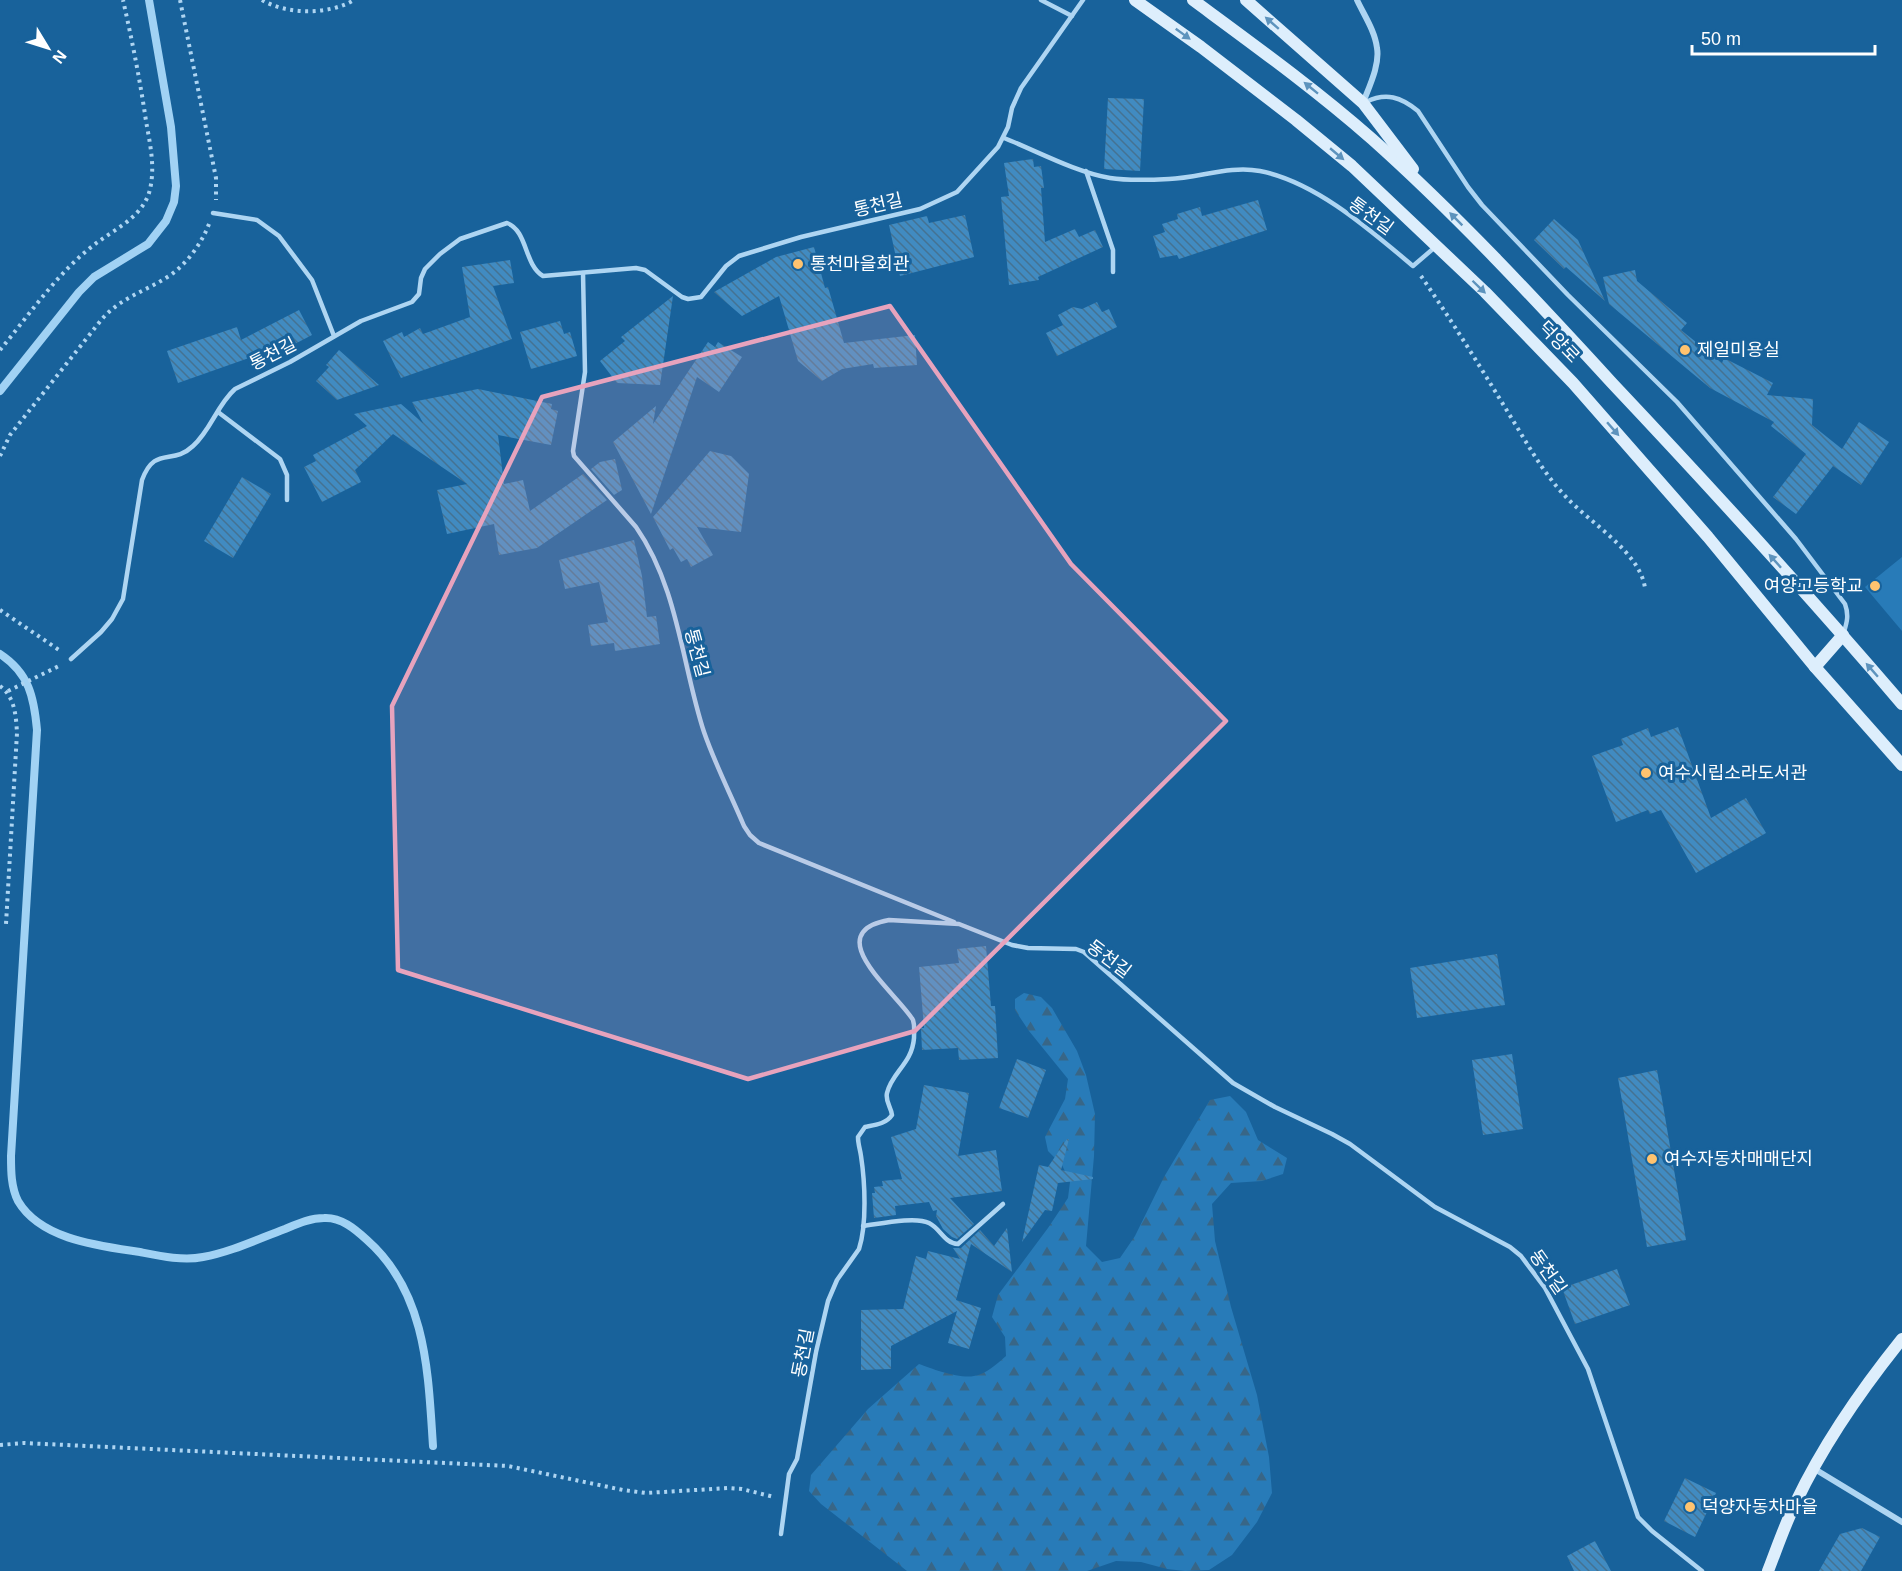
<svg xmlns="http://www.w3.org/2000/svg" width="1902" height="1571" viewBox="0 0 1902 1571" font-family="Arial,'Noto Sans KR',sans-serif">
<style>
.forest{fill:url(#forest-firs)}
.pitch{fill:#287bb8}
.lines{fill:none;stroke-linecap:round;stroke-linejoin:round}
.stream{stroke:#a1d2f4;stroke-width:8}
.building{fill:url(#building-back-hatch)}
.path{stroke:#aed5f2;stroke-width:4;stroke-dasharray:3 4.5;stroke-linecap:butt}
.lane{stroke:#aed5f2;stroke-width:4.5}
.street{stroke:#aed5f2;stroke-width:6}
.secondary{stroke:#ddeefc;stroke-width:12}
.oneway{fill:#5d93bd}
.marked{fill:#e7a3bd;fill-opacity:0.2;stroke:#e7a3bd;stroke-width:4.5;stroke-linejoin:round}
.poi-dot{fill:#ffc36f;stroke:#18629b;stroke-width:2}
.labels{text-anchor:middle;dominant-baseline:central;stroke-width:6;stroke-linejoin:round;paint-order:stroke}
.street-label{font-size:18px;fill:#fff;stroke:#18629b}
.poi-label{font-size:18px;fill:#fff;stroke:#18629b;text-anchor:start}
</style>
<defs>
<pattern id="forest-firs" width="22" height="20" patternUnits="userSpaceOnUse" patternTransform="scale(1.5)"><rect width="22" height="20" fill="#287bb8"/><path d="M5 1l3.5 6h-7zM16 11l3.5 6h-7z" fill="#386687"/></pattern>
<pattern id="building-back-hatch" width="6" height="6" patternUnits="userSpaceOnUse" patternTransform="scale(1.5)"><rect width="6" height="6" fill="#418bc1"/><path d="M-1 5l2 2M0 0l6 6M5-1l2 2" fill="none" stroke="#457292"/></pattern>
</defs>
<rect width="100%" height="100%" fill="#18629b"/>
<path class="forest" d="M1024,993l17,4 11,11 25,43 9,24 9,39 -1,42 -8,90 16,16 18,-4 15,-22 29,-59 46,-77 20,-4 16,16 12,28 29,18 -4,16 -21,7 -31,2 -19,21 3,37 16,66 26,88 12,62 3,36 -15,29 -25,33 -23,15 -24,1 -18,-2 -26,-7 -25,-1 -29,10h-180l-86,-67 -12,-13 2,-16 57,-66 51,-45c13,5 41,15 55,12 12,-2 23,-12 32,-20l-1,-19 -13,-20 6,-22 50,-67 20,-30 2,-16 -8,-17 -14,-14 -3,-14 20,-38 3,-20 -39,-48 -14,-21v-11z"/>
<polygon class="pitch" points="1902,557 1902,631 1865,587"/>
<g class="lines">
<g class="stream">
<polyline points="0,391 79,292 94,277 148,244 166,221 174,202 176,186 171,127 149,0"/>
<path d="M0,654c29,19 34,43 37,76l-26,426c0,15 0,31 7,45 23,39 82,45 122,51 20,4 43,9 63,5 28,-5 55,-18 82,-28 12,-5 25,-11 39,-11 17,-1 31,11 43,22 60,53 61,133 66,206"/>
</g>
</g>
<g class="building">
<polygon points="1108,98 1144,99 1140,171 1104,169"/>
<polygon points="1033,159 1034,167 1041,166 1044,188 1041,188 1045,242 1075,229 1079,237 1095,230 1103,247 1038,277 1039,280 1009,285 1001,197 1009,196 1004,163"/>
<polygon points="1258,200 1267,230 1179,259 1177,255 1160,258 1153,236 1165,232 1162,224 1178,219 1177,214 1200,207 1202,216"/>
<polygon points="965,215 974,257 900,276 889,225 927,216 929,223"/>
<polygon points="1554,219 1578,240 1605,301 1566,267 1564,269 1534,240"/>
<polygon points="814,247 825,288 828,287 844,343 915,335 917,365 874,368 873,364 842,369 822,381 798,361 779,296 742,316 714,292 776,257"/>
<polygon points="510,260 514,283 493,286 512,339 401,378 383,341 402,332 404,337 420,328 423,334 470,317 462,267"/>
<polygon points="1635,270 1637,281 1687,323 1681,330 1722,363 1724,358 1773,383 1767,395 1813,399 1812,425 1842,449 1859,422 1889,442 1861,485 1833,466 1796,514 1773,497 1806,454 1771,426 1774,422 1710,388 1609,304 1603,277"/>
<polygon points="673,296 660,385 617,383 600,361 625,341 621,337"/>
<polygon points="1097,302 1102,312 1109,309 1117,327 1057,356 1046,333 1063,325 1058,315 1073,307 1082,309"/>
<polygon points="299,310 312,335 266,359 263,353 178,383 167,351 237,327 241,340"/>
<polygon points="560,321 564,334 570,332 577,356 531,369 520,332"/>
<polygon points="708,342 715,347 718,342 742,357 719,392 697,377 651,514 613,442 656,406 653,424"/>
<polygon points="339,350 379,385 337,400 316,381 329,367 326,365"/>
<polygon points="478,389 552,404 551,409 558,411 551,445 498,435 504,484 523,480 530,511 583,474 607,500 537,548 499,555 494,524 447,534 437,490 467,484 393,434 355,470 361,482 322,502 304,467 316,461 313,455 367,426 354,414 401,404 423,423 412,402"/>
<polygon points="710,451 731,456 749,474 741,532 697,527 713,555 691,567 687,559 681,562 673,548 670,550 653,517"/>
<polygon points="615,459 622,490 614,495 591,469 600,462"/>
<polygon points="242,477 271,494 233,558 204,541"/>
<polygon points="634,540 642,576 647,617 656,616 660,644 615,651 614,643 591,646 588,625 608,622 599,582 565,589 559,560"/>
<polygon points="1678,727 1711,818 1746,798 1766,833 1696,873 1661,810 1650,814 1648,810 1616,822 1592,756 1623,745 1621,739 1648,728 1651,737"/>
<polygon points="986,946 991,1006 995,1006 998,1058 959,1060 958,1048 922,1050 921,1028 924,1028 919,967 959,963 957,949"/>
<polygon points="1497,954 1505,1005 1417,1018 1410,968"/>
<polygon points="1512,1054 1523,1129 1483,1135 1472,1060"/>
<polygon points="1017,1059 1046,1070 1028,1118 999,1108"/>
<polygon points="1657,1070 1686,1240 1647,1247 1618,1078"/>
<polygon points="924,1085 969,1093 958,1156 996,1150 1002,1191 950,1198 974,1224 957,1239 952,1237 943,1229 936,1216 937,1210 933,1211 929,1202 895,1206 896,1215 874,1218 872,1193 875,1193 874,1187 883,1186 882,1181 902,1179 891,1137 916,1129"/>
<polygon points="1067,1139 1069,1139 1061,1170 1093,1177 1093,1179 1058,1183 1052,1211 1045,1210 1022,1242 1039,1165 1048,1167"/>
<polygon points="1007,1228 1012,1272 971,1244 956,1300 981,1308 969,1349 948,1343 957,1311 891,1346 891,1369 861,1370 861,1310 903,1309 916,1256 926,1259 928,1251 960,1259 953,1248 961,1248 980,1230 994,1246"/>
<polygon points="1617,1269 1630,1305 1575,1324 1562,1288"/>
<polygon points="1685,1478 1716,1493 1695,1537 1664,1521"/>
<polygon points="1862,1528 1880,1537 1861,1571 1819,1571 1840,1534"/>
<polygon points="1595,1541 1611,1571 1574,1571 1567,1556"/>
</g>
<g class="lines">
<g class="path">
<polyline points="180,0 216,178 216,200"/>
<path d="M262,0c25,15 67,15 92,0"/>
<path d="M1421,276c31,45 60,92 88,138 18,29 34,59 57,83 24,26 74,55 79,91"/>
<path d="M0,350c29,-35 61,-82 98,-108 19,-14 43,-25 51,-49 7,-24 1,-49 -3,-72 -6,-41 -14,-81 -23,-121"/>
<path d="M0,456l10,-21 92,-116c18,-21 44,-28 67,-43 17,-11 33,-33 40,-52"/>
<polyline points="0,610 62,652"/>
<path d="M0,686c15,11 16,30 17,47l-11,191"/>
<polyline points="8,691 59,666"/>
<polyline points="0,1445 24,1443 508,1466 623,1490 646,1493 729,1488 742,1489 774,1497"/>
</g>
<g class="lane">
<polyline points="1041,0 1072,16"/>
<path d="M1366,102c20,-10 35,-5 52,9l50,76 14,18 86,90 109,107 119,137 49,65c4,11 2,18 -1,28"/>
<path d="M1004,138c33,13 71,34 106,40 19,3 40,2 59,1 30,-1 61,-14 91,-8 56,11 110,59 153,95l21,-18"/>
<polyline points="1086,171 1113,250 1113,272"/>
<polyline points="213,213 257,220 279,236 312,280 334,336"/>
<path d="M583,273l2,99 -12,79 1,5 62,71c42,60 46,138 68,205 11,32 27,63 40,94l6,9 9,8 195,79"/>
<polyline points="218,412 280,459 287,475 287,500"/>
<path d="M71,659l30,-27 11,-13 11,-20 19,-119c13,-35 30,-14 51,-34 18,-16 24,-41 42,-57l55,-27 71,-41 51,-19 7,-8 2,-16 4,-9 15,-15 20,-15 47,-16c21,8 17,42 36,53l93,-8 9,2 37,27 6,2 13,-2 25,-31 13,-10 62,-19 119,-28 37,-17 41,-45 10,-20 4,-19 9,-20 62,-88"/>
<path d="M863,1226c16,-2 52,-10 66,-3 12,6 15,20 29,21l45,-40"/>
<path d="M781,1534l8,-60 8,-15 19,-107 12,-51 9,-21 22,-31c8,-25 6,-67 2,-93 -1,-7 -3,-12 -3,-19l7,-10c10,-2 21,-3 27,-12 -1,-8 -7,-14 -5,-22 5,-21 25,-29 27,-55 0,-6 1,-12 -1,-18 -15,-26 -96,-87 -24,-100l70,4 53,21 16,3 48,1 8,3 149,131 42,24 57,27 18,10 85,63 75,40 11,9 24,32 43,81 50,148 14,14 50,40"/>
</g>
<g class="street">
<path d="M1357,0c7,15 18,31 20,48 3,17 -8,39 -14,55"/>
<polyline points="1813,1468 1902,1522"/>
</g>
<g class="secondary">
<polyline points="1135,0 1201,47 1296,120 1352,166 1485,292 1573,383 1708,537 1815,667 1902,765"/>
<path d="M1193,0c61,45 122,89 179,139 85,76 163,160 240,244 99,105 196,211 290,321"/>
<polyline points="1246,0 1363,103 1413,169"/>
<polyline points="1815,667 1843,635"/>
<path d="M1768,1571c9,-23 17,-47 28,-69 28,-59 65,-112 106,-163"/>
</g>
</g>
<defs><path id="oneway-solid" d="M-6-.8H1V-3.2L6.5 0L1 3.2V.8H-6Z" transform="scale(1.5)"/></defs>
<g class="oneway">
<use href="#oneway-solid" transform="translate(1272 23) rotate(-139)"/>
<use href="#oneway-solid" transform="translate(1183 34) rotate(36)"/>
<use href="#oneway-solid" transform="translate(1311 88) rotate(-141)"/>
<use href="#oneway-solid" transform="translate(1337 154) rotate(40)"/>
<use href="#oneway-solid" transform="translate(1456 219) rotate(-135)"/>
<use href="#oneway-solid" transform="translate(1479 287) rotate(44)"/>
<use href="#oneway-solid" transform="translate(1613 429) rotate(49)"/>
<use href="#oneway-solid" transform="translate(1775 561) rotate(-132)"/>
<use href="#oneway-solid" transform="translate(1872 670) rotate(-131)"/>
</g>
<path class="marked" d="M890,306l181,258 155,157 -311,310 -167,48 -350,-109 -6,-264 150,-309z"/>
<g class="poi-dot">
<circle cx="798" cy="264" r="6"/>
<circle cx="1685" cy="350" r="6"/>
<circle cx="1875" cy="586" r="6"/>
<circle cx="1646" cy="773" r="6"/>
<circle cx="1652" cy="1159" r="6"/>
<circle cx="1690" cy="1507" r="6"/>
</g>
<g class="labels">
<g class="street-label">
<text transform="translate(878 205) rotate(-13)">통천길</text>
<text transform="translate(1371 216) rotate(36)">통천길</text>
<text transform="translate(1559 342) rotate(46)">덕양로</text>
<text transform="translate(273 354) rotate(-27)">통천길</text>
<text transform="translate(697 653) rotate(75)">통천길</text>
<text transform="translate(1109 959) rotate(37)">동천길</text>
<text transform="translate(1548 1272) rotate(55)">동천길</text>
<text transform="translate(803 1353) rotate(-79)">동천길</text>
</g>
<g class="poi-label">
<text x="810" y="264">통천마을회관</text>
<text x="1697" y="350">제일미용실</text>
<text x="1863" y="586" text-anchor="end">여양고등학교</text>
<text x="1658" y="773">여수시립소라도서관</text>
<text x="1664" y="1159">여수자동차매매단지</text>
<text x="1702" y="1507">덕양자동차마을</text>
</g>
</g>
<g transform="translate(48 48) rotate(128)" stroke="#18629b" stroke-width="4.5" paint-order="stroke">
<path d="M0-4.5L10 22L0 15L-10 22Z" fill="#ffffff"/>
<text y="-9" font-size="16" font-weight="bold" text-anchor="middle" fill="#ffffff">N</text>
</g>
<path d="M1692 45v9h183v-9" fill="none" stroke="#ffffff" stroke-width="3"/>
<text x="1701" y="45" font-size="18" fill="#ffffff" stroke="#18629b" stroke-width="4.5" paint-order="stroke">50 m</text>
</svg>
